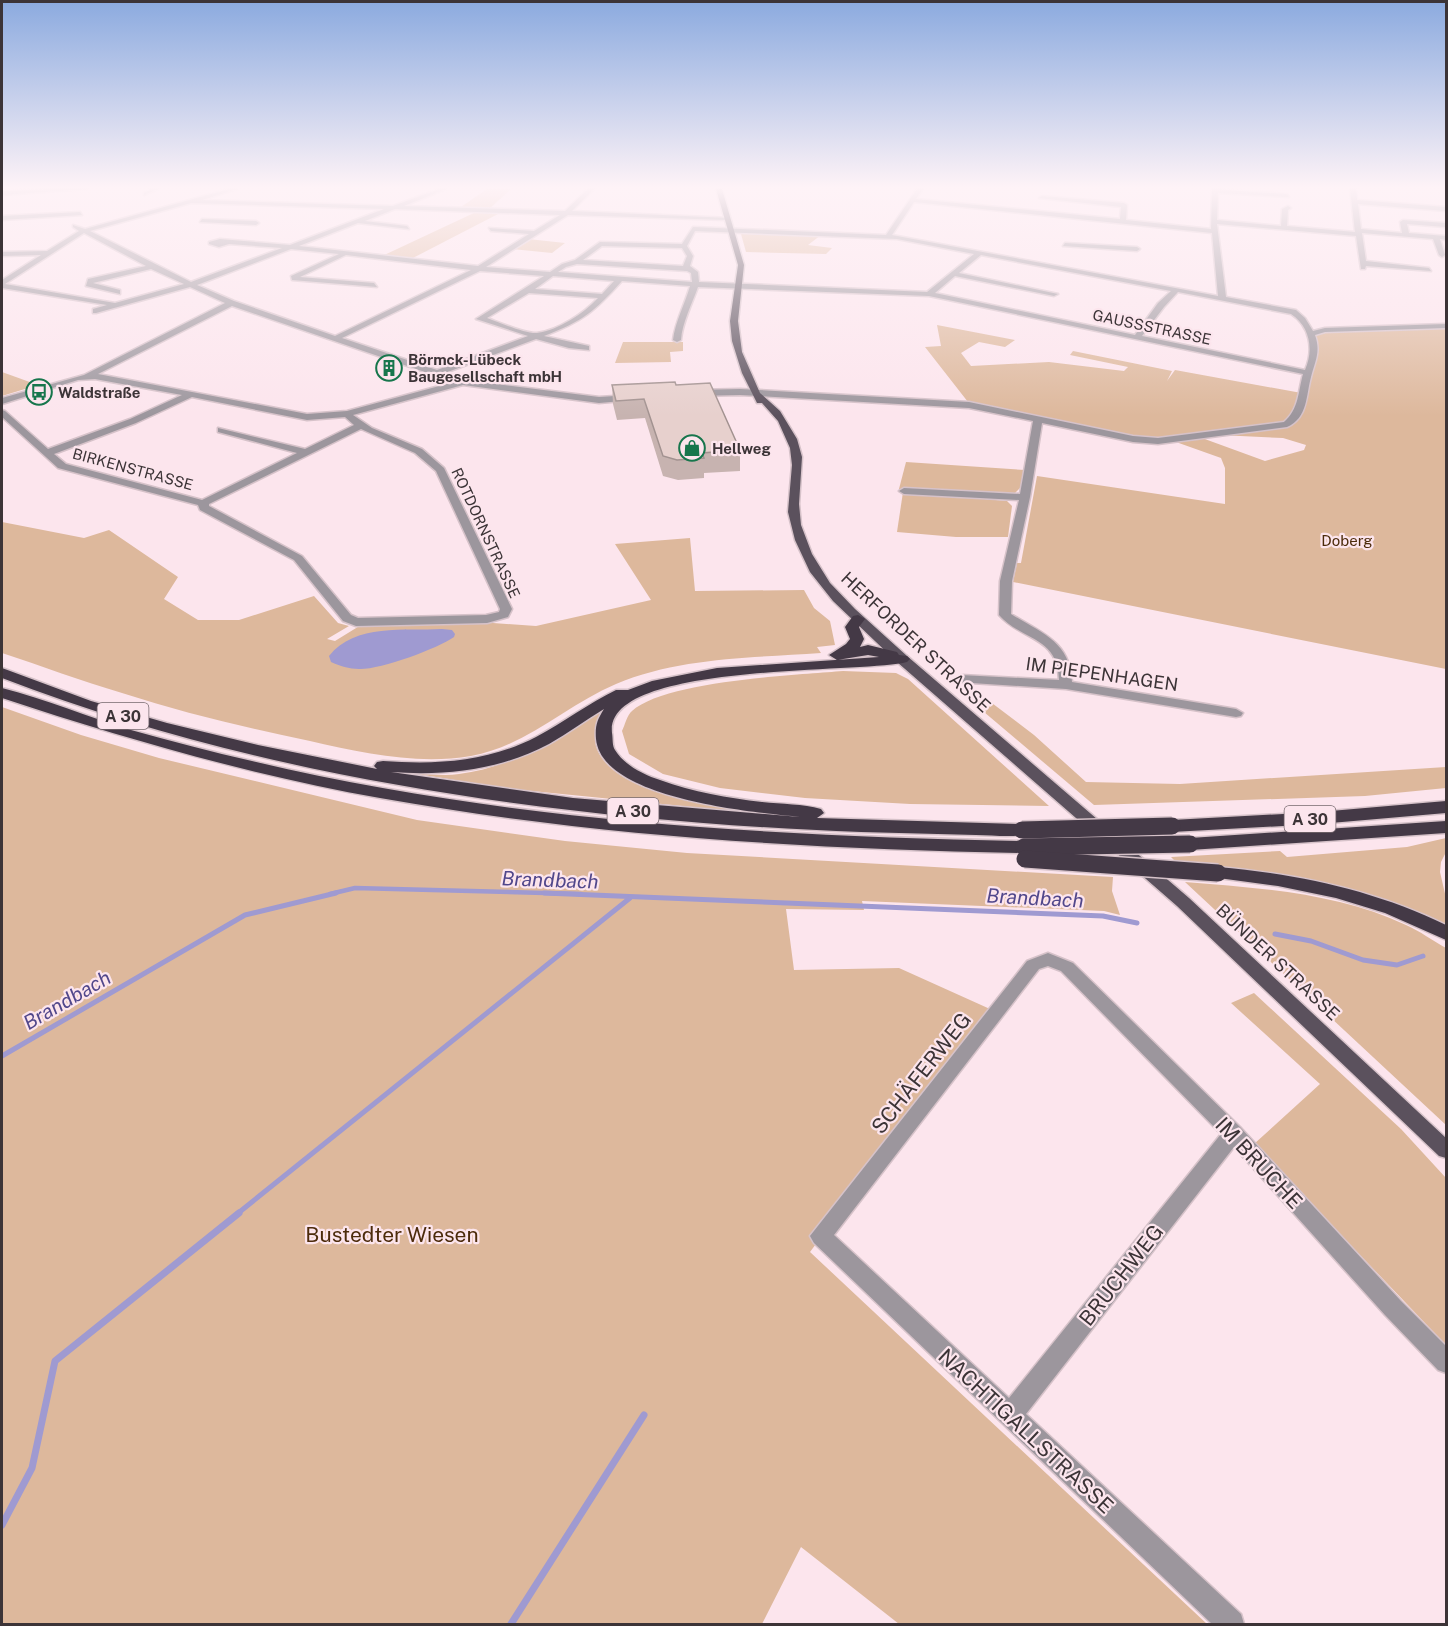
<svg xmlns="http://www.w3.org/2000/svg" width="1448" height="1626" viewBox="0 0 1448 1626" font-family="'Public Sans',sans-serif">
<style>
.green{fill:#ddb89c}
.water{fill:#9f9ad1}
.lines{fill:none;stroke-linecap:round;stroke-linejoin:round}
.stream-far2{stroke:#9f9ad1;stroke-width:4.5}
.stream-far1{stroke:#9f9ad1;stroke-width:5}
.stream{stroke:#9f9ad1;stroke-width:7}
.minor-casing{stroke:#d6c2c9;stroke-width:3}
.major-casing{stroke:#d6c2c9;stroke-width:3}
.highway-casing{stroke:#d6c2c9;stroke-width:3}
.minor{fill:#9c969d;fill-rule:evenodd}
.major{fill:#5b515d;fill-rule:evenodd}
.highway{fill:#443946;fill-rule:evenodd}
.highway-bridge-casing{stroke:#d6c2c9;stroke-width:20;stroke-linecap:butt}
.highway-bridge{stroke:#443946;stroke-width:17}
.wall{fill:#c7b3b0}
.building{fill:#e7d0cd;stroke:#a29290;stroke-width:1.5}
.labels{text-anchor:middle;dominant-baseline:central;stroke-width:4.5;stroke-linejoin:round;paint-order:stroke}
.far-street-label{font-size:15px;fill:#3c3437;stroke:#fce5ed}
.far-poi-label{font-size:15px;font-weight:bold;fill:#3c3437;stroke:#fce5ed;text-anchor:start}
.far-park-label{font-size:15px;fill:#4c2b0b;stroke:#fce5ed}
.shield{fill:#fce5ed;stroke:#76696e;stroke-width:1.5}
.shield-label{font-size:16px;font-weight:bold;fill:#3c3437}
.street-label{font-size:18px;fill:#3c3437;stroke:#fce5ed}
.water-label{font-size:20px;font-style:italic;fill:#51478b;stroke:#fce5ed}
.near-street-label{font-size:21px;fill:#3c3437;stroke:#fce5ed}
.near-park-label{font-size:21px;fill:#4c2b0b;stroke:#fce5ed}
</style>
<rect width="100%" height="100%" fill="#fce5ed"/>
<g class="green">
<polygon points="487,189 511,189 488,210 458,209"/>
<polygon points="476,212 500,213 409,260 380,257"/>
<polygon points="741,234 821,235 808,245 832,248 826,254 746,252"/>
<polygon points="528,239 565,243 552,253 512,249"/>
<polygon points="937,325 1015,340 1005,347 979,342 961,353 971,366 1049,362 1124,371 1128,367 1070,355 1073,351 1172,371 1167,381 1175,370 1307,394 1310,374 1317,357 1316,335 1330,332 1446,328 1446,669 1013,582 1017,563 1021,563 1037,476 1225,504 1225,468 1221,458 1176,442 1202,438 1265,461 1304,450 1306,445 1283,438 1219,435 1211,431 1154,439 1134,438 968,402 925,347 941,346"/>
<polygon points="623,342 683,342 683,351 670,352 671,362 615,363"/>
<polygon points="2,372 38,385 2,396"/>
<polygon points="906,462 1025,470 1020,488 1014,494 899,489"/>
<polygon points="903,492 1007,501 1012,506 1008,537 956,537 897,532"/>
<path d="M2,522l82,16 25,-8 69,47 -14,22 34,21h41l75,-24 24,27 11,3 -22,13 8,2 26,-16 132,-2 43,3 115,-26 -36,-56 75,-6 5,53 109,-1 10,18 16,13 5,24 -18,2 4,6c-68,5 -141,4 -205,31 -50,21 -89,62 -145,72 -54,9 -108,-3 -161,-15 -63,-13 -126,-28 -188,-48 -41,-12 -80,-27 -120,-40z"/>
<path d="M843,671l53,2 12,6 141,127 -139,-2 -105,-6 -85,-10 -57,-14 -34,-20 -7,-23c3,-6 5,-16 10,-20 33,-30 164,-36 211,-40z"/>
<polygon points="972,688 1034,735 1086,782 1180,784 1446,767 1446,788 1365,796 1094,805 958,690"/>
<path d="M610,703c-7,12 -18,28 -14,43 13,45 107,58 146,64v2l-230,-23 -95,-15c14,0 29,2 42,0 57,-7 104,-41 151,-71z"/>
<polygon points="2,707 81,735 159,758 417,820 565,841 687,853 1113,877 1112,891 1120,915 1104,911 862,901 864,910 786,909 794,970 899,968 990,1009 810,1252 1207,1624 899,1624 801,1547 762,1624 2,1624"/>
<path d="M1446,838v14l-5,10 -1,10 6,26v30c-83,-46 -175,-54 -268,-64l-7,-7 109,-6 7,6 120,-10z"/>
<path d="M1185,882c74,6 153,11 221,43 14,6 27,16 40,23v177z"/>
<polygon points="1254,993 1401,1129 1446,1178 1446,1345 1254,1144 1320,1084 1231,1003"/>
</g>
<path class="water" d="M442,629l10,1 3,4 -1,3c-17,12 -75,33 -95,32 -10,0 -19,-3 -28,-7l-2,-6c26,-33 76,-25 113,-27z"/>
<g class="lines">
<polyline class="stream-far2" points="330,894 355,888 581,894"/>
<g class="stream-far1">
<polyline points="544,893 1103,916 1137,923"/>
<polyline points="1275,934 1311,941 1363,960 1397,965 1423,956"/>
<polyline points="2,1056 245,915 336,893"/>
<polyline points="237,1214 630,898"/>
</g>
<g class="stream">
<polyline points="2,1525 32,1468 55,1361 239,1213"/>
<polyline points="511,1624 644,1415"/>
</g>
<g class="minor-casing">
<g id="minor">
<polygon points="56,189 87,189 2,195 2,191"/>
<polygon points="151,189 158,189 144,195 144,193"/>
<path d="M229,189h8l-35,11 191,6 46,-17h7l-42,17 161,5 23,-22h6l-22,22 158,7 -3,2 -159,-5 -82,52 64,5 12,-8 13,-4 25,-18 82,2 11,-17 193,8 31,-46h6l-7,10 204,20 1,-12 -82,-9 3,-2 82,7 3,2 -1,15 85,9 1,-40 75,5 2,3 -71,-4 -1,27 64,6 1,-17 6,-3 3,2 -3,2 -1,16 68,6 -5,-43h6l1,11 89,7v4l-88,-7 3,25 41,4 -2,-11 3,-2 43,3 -1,4 -38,-3 2,9 37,3v4l-6,-1 5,16 -3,2 -3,-2 -6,-16 -71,-6 4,28 63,7 2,3 -65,-5 -1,3h-4l-5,-33 -139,-12 9,73 70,13 9,8 8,13 12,-3 121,-4v4l-121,4 -10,3c6,17 0,26 -4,42 -5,18 -3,41 -24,50l-129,17 -25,-2 -91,-19 -12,74 -18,84 -1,33c30,19 59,27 61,68l164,27 7,4 -2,3 -5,1 -170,-28 -110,-7 -2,-3 7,-4 98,5c-1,-44 -37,-39 -60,-65l1,-34 19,-81 -115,-6 -5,-3 5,-3 116,6 13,-73 -64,-13 -229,-13 -46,1 -4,-3 4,-3 46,-1 229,13 164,34 25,2 126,-16c15,-13 14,-30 19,-48l-374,-78 -231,-9c-6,17 -16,36 -17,53l-4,2 -4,-2c2,-18 12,-36 17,-54l-68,-5c-28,31 -39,40 -78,55l45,10v4l-20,-2 -33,-9 -91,34 19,7 135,17 32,-2 3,1v4l-35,3 -136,-18 -110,30 19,13 50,21 22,19 68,141 -4,8 -21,6 -131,3 -13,-5 -49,-61 -94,-50 -2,-5 -140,-37 -56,-51v-7l3,1 43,38 82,-30 52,-24 -87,-16 -17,1 -76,24v-6l82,-23 141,-72 -35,-16 -94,26h-3v-4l14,-4 -105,-17v-8l39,-25 -39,1v-4l45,-1 32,-20 -6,-4v-2l12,4zM914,202l298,31 6,63 -326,-61zM191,203l193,6 -94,36 -70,-6 -11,3v2l10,3 10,-3 53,4 -91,34 -101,-51zM395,209l165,6 -26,16 -45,-3 2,3 38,3 -51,32 -179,-20 59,-23 51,6 -2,-3 -42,-5zM695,231l202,8 77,15 -47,38 -228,-10 -1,-10 -8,-6 3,-10 -6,-10zM84,233l62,33 -58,13 -2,7 34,8v-4l-27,-7 58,-14 33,15 -69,19 -110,-19zM602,246l80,2 5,8 -4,10 -100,-6zM291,249l48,5 -48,22 1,4 85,7 -3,-4 -74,-6 46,-22 125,15 -136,66 -101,-35 -37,-16zM981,255l190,36 -13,12 -23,32 -200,-42 20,-17 99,20 4,-2 -99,-21zM577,264l110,7 4,2 1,9 -134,-10 8,-5zM480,271l64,5 -68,43 52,17 -91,34 -95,-32zM553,276l61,5 -12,13 -67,-5zM1178,292l113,22c19,12 23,36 14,56l-163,-34 22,-29zM529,293l69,5c-14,15 -39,32 -61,35 -11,1 -39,-11 -50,-15zM232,306l222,76 -107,29 -40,3 -209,-40zM192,397l115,23 38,-3 9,8 -49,24 -87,-21v4l79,21 -95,47 -136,-36 -12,-10 82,-31zM361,429l54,24 21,18 64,138 -1,3 -13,3 -128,3 -7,-3 -49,-59 -93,-50v-2z"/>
<polygon points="80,212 82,215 2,220 2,216"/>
<polygon points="202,219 256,221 259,223 256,225 200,222"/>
<polygon points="1065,243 1137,247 1140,249 1137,251 1063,246"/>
<path d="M1048,953l25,10 167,164 161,174 45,45v27l-8,-3 -53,-55 -151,-168 -208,267 215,200 3,10h-32l-398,-381 -4,-7 217,-275zM1048,966l13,5 160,163 -212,264 -175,-163 205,-266z"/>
</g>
</g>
<g class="major-casing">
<polygon id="major" points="716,189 722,189 744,265 738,321 742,352 760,393 780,411 797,439 802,457 799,504 801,525 812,554 830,583 855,609 907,656 1189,898 1446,1138 1446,1158 1439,1156 1177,906 897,662 833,601 810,572 795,540 788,512 792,465 790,448 778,421 762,403 757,403 742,373 732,341 730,321 738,265"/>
</g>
<g class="highway-casing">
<g id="highway">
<path d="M858,615l7,4 -6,8 5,12 -4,8 8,-2 29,7 2,3 8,1 3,3 -3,3c-45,12 -303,-1 -295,71 1,5 0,13 3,17 9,15 29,25 45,30 33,12 68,18 102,22 20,2 41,2 59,7l3,4 -7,5 205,6 6,2 3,4 -3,4c-16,4 -35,1 -52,1 -38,-1 -77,-2 -115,-3 -286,-11 -592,-51 -859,-154v-10l89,33 76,22 91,22 119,24 -3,-3 3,-4 6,-1c54,4 105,1 153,-24 28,-15 53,-34 80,-47h12l24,-9 65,-13 162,-11 -11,-2 -31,5 -8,-5 17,-11 4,-5 -5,-12 8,-11zM604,709c-7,11 -9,17 -8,30 6,60 156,73 204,78l-227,-19 -182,-26c55,4 109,-2 158,-28 19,-11 37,-24 55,-35z"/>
<path d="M2,688c44,11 86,29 129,42 40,11 81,22 121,31 253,60 513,75 772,80l7,2 2,4 -2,4 -7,2c-216,-4 -431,-17 -644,-55 -129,-23 -254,-59 -378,-100z"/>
<polygon points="1446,801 1446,813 1319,824 1172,832 1166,830 1163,826 1166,822 1172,820 1319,812"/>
<polygon points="1446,821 1446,833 1190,850 1183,848 1181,844 1183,840 1190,838"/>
<path d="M1218,867c80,7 156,23 228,58v15l-61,-27 -49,-15 -58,-12 -67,-9 -3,-4 3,-4z"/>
</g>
</g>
<use href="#minor" class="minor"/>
<use href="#major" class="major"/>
<use href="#highway" class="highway"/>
<g class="highway-bridge-casing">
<g id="highway-bridge">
<polyline points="1022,830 1172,826"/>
<polyline points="1024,847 1190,844"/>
<polyline points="1025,859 1218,873"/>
</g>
</g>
<use href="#highway-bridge" class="highway-bridge"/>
</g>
<polygon class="wall" points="612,385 676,385 740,450 740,471 704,473 704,478 678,480 663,476 645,418 617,420 613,404"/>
<polygon class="building" points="675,382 676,385 710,383 740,450 702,453 704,458 677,460 663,456 644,399 616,401 612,385"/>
<linearGradient id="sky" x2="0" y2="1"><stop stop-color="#8baadf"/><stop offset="0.45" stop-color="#fef3f7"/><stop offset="1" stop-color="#fef3f7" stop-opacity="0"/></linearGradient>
<rect width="1448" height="416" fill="url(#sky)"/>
<defs>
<g id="building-ring" transform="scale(1.35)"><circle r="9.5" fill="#fce5ed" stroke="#17764c" stroke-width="1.5"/><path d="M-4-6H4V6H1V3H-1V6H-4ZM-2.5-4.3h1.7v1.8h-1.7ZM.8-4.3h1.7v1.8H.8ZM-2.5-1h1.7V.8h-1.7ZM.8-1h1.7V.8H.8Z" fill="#17764c"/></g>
<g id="bus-ring" transform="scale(1.35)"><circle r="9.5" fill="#fce5ed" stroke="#17764c" stroke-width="1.5"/><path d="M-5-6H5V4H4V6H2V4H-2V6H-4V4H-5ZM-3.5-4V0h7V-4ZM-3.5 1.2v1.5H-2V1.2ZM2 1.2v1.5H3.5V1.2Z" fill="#17764c"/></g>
<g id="shop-ring" transform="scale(1.35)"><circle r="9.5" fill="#fce5ed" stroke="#17764c" stroke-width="1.5"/><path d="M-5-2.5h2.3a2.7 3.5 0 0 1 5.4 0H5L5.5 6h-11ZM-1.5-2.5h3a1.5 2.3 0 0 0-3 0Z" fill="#17764c"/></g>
</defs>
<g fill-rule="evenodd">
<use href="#building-ring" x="389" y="368"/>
<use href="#bus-ring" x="39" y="392"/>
<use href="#shop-ring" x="692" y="448"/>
</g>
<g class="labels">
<g class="far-street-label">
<text transform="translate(1152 327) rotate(12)">GAUSSSTRASSE</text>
<text transform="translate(133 469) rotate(15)">BIRKENSTRASSE</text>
<text transform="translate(486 533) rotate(65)">ROTDORNSTRASSE</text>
</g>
<g class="far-poi-label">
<text x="408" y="359">Börmck-Lübeck<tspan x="408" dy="17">Baugesellschaft mbH</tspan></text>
<text x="58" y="392">Waldstraße</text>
<text x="712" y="448">Hellweg</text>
</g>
<g class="far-park-label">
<text x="1347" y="540">Doberg</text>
</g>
<g class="shield">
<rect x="97.5" y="703" width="51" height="26" rx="4.5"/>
<rect x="607.5" y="798" width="51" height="26" rx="4.5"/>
<rect x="1284.5" y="806" width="51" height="26" rx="4.5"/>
</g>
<g class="shield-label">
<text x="123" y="716">A 30</text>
<text x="633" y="811">A 30</text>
<text x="1310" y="819">A 30</text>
</g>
<g class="street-label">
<text transform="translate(916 642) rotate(43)">HERFORDER STRASSE</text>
<text transform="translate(1102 674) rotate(8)">IM PIEPENHAGEN</text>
<text transform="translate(1278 962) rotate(43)">BÜNDER STRASSE</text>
</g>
<g class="water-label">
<text transform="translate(550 880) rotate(2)">Brandbach</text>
<text transform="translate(1035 898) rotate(3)">Brandbach</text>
<text transform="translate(67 1000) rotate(-30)">Brandbach</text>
</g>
<g class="near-street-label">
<text transform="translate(921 1073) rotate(-52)">SCHÄFERWEG</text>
<text transform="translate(1259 1163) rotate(47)">IM BRUCHE</text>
<text transform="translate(1121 1275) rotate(-52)">BRUCHWEG</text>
<text transform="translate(1026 1431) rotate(43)">NACHTIGALLSTRASSE</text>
</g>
<g class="near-park-label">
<text x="392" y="1234">Bustedter Wiesen</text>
</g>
</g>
<rect width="1448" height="1626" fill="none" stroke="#3c3437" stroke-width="6"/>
</svg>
